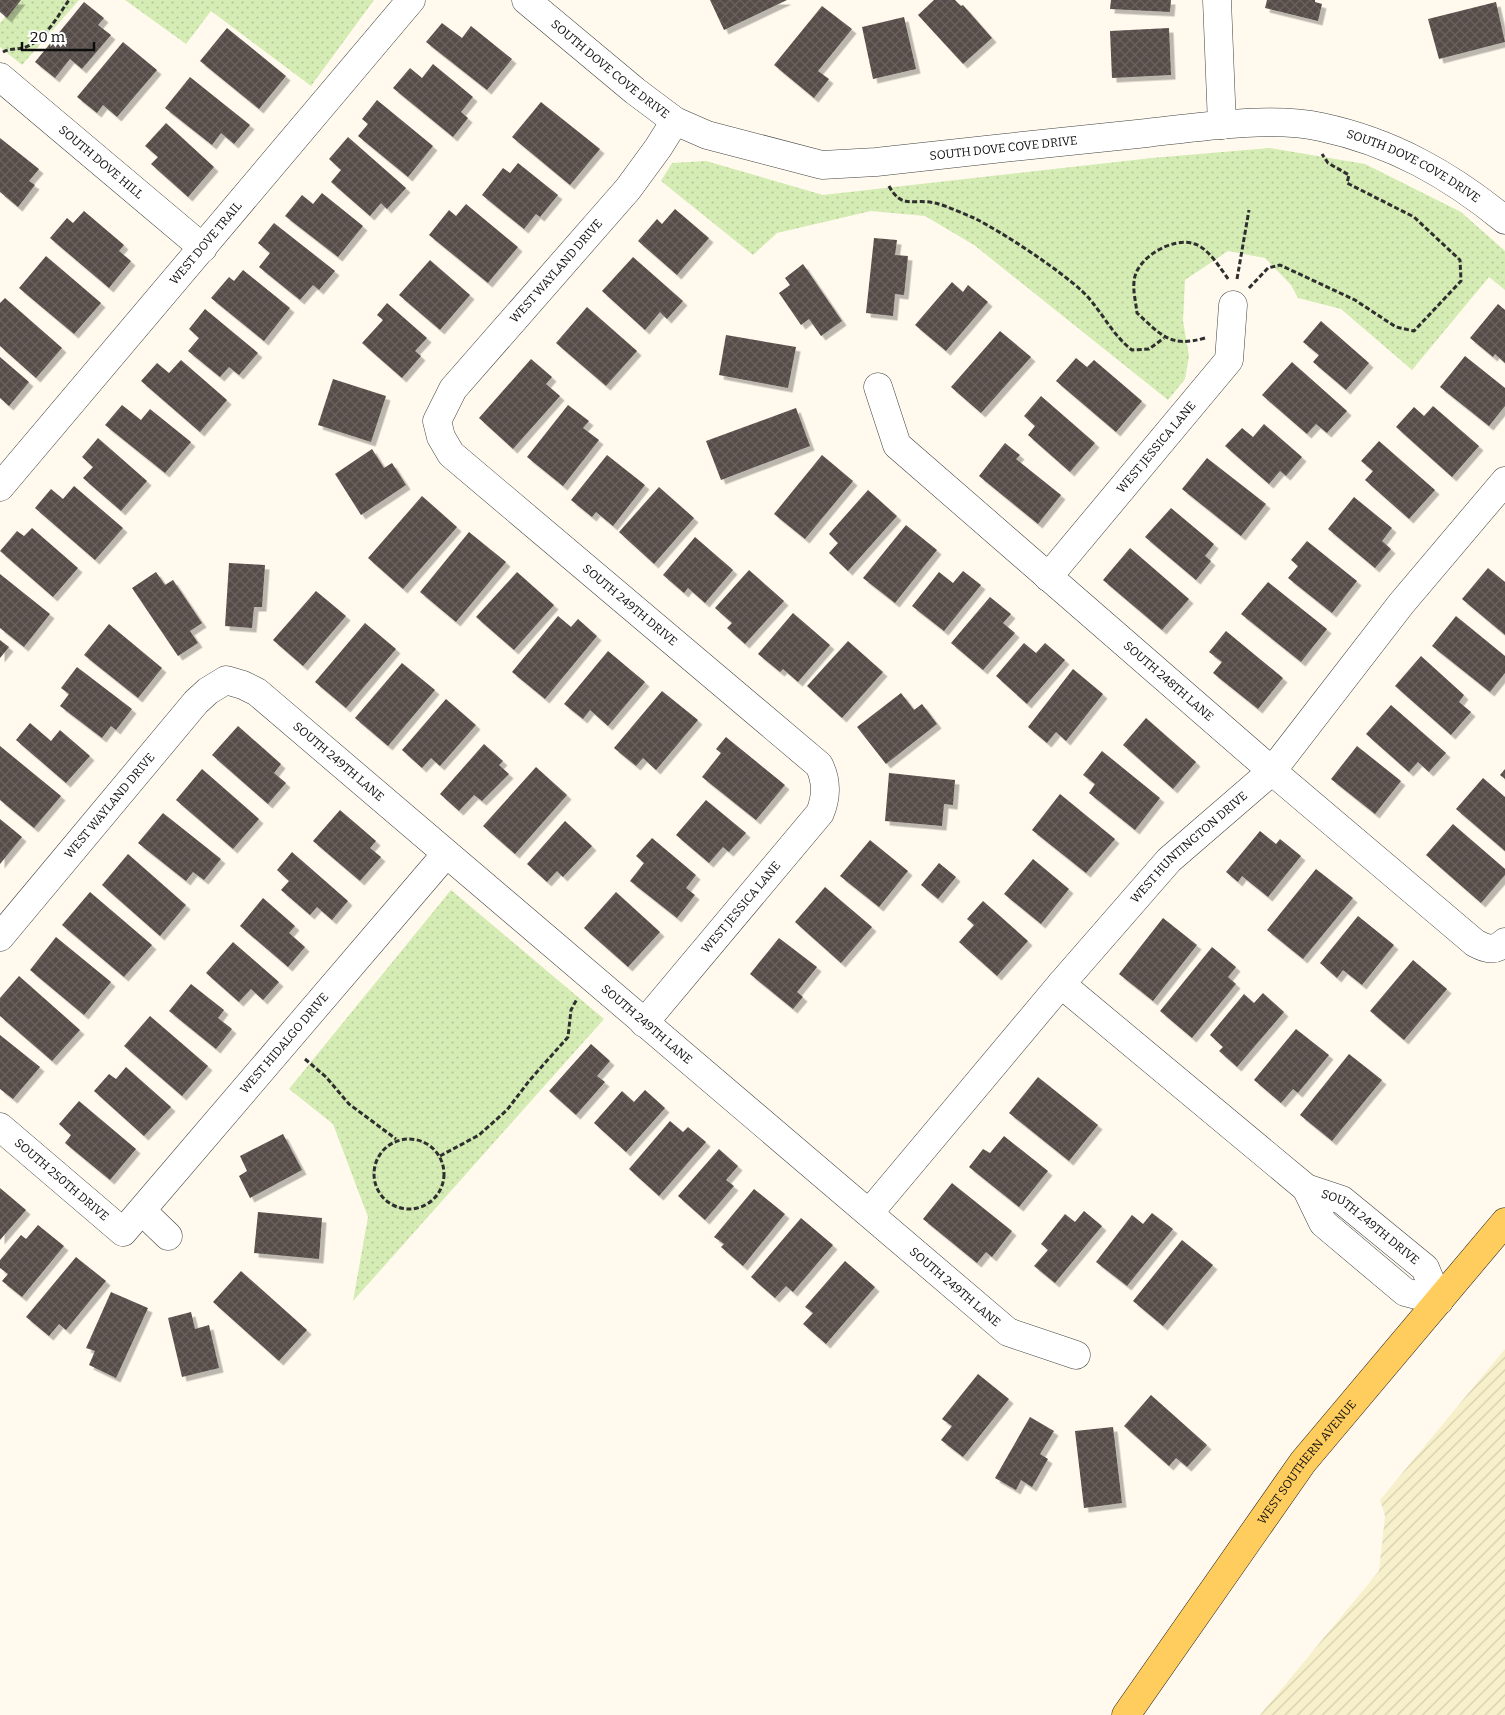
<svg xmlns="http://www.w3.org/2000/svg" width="1505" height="1715" viewBox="0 0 1505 1715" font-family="Bitter,serif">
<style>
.farmland{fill:url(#farmland-furrows)}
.grass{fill:url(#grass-dots)}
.building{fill:url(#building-cross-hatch);filter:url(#shadow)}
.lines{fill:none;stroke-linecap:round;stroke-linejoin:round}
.minor-casing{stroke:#404040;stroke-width:29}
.major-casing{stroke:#1e1e1e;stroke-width:29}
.path{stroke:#2f2f2f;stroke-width:3;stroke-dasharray:5 2.5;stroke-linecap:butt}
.minor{stroke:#fff;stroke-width:28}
.major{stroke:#ffcd5d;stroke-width:28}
.labels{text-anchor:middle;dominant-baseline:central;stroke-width:5;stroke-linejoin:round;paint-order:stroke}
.street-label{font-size:12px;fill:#0d0d0d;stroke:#fff}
</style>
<defs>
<pattern id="farmland-furrows" width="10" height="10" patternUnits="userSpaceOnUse" patternTransform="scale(1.25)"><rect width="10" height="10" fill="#f7f0cb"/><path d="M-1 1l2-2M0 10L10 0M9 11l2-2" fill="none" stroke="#d3cdad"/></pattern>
<pattern id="grass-dots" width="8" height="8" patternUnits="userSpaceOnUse" patternTransform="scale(1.25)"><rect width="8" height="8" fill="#d5ecb4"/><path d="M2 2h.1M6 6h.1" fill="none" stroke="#b6c99a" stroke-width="1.8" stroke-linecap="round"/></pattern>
<pattern id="building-cross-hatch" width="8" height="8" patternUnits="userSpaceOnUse" patternTransform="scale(1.25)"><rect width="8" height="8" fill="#564d49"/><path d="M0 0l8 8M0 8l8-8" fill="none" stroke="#69625f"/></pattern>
<filter id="shadow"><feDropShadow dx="4.5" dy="4.5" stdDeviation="0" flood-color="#0004"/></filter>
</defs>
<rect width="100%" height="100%" fill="#fffaed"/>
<polygon class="farmland" points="1505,1349 1505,1715 1260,1715 1379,1571 1385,1516 1380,1500"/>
<g class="grass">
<polygon points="20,0 79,0 22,65 0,47 0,23"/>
<polygon points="125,0 374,0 311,86 211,11 186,44"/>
<polygon points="1270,148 1365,164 1461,212 1505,251 1505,290 1489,277 1412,370 1341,309 1298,298 1291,285 1265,258 1228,251 1185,280 1183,321 1189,356 1185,379 1168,400 974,245 925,216 871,211 777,233 753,255 661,181 672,163 706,161 823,195 1152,158"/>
<polygon points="451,890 604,1019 353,1301 368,1217 333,1124 289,1089"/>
</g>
<g class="building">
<polygon points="0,0 21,0 7,18 0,12"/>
<polygon points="710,0 787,0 724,30"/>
<polygon points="934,0 955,0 961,6 963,5 992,38 963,64 918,15"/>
<polygon points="1111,0 1171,0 1170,12 1110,9"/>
<polygon points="1267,0 1315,0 1315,2 1322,4 1318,21 1265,8"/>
<polygon points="84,2 104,18 98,25 111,35 82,69 70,59 55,78 35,62"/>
<polygon points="1496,2 1505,42 1439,59 1428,19"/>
<polygon points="822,6 852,29 818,71 829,79 814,98 774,65"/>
<polygon points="904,17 916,69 873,79 862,27"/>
<polygon points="442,23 462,38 471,26 512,59 487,90 426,42"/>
<polygon points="227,28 286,76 259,109 200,61"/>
<polygon points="1169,28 1171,75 1112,78 1110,31"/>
<polygon points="123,42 157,70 117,117 103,105 97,113 77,97"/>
<polygon points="433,64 473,97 461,112 468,118 453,137 393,88 410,68 422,78"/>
<polygon points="190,77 250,125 234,144 221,133 212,145 165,108"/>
<polygon points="377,100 433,146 408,177 358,136 368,124 362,119"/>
<polygon points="541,102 600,149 570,185 512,137"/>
<polygon points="166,123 214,167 188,197 151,164 158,157 145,146"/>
<polygon points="348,137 406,188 387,209 381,203 370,216 331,182 341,170 329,159"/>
<polygon points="0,138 39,169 29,181 35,185 18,207 0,192"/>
<polygon points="518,163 558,195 540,217 536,214 524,229 482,195 503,168 510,173"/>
<polygon points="322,193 363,226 338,257 285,216 302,195 313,204"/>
<polygon points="466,204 518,247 488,283 429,235 449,210 456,216"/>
<polygon points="675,209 709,238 677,275 638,241 657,219 662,224"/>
<polygon points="84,211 124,245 119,251 131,261 109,288 50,238 67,218 73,223"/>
<polygon points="274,223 335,271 319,290 313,285 300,300 259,267 270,253 258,243"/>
<polygon points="874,238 897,240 895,255 908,256 904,295 895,294 893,316 866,313"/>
<polygon points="46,256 101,303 74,334 19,288"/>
<polygon points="633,257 683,301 667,319 660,312 645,330 602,291"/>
<polygon points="430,260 470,295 440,330 399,295"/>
<polygon points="803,264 842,321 821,336 809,319 801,325 779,293 790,285 785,278"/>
<polygon points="243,270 290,308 264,341 211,298 229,277 234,281"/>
<polygon points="952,282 963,292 968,285 988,302 946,351 915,325"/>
<polygon points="5,298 62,348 36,378 0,346 0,303"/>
<polygon points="387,303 427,338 415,351 421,356 402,378 362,343 383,320 377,315"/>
<polygon points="1498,304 1505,310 1505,363 1495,354 1493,357 1470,338"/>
<polygon points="587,307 637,351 606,386 556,343"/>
<polygon points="205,309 258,353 239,375 229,367 220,377 188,351 199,338 189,329"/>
<polygon points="1321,321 1369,363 1346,390 1313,362 1319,355 1303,342"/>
<polygon points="1000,331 1031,357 981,413 951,387"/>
<polygon points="726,335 796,347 788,388 719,375"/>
<polygon points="1465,356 1505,388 1505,406 1489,426 1440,387"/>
<polygon points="0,357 29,382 9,406 0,398"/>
<polygon points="1076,358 1087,367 1094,360 1142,401 1116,432 1056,381"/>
<polygon points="531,359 552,377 546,384 560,396 513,449 479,418"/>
<polygon points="181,360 227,400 200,432 141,381 157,363 169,373"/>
<polygon points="1292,362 1347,411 1327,433 1316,424 1307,434 1262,395"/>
<polygon points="333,379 386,396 371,442 318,425"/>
<polygon points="1041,396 1095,443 1070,472 1028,435 1035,426 1024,416"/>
<polygon points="122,405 141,420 150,409 191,442 165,473 105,425"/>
<polygon points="568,405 589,421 583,428 599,440 563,486 527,457"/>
<polygon points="1433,406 1479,446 1452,477 1396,427 1414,407 1424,416"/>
<polygon points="796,408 810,446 721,480 706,441"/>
<polygon points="1264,424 1302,457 1286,476 1280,471 1269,484 1225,446 1242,428 1253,437"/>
<polygon points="98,438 147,481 121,511 83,478 93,467 82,457"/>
<polygon points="1379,441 1435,490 1409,519 1365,480 1373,471 1361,461"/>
<polygon points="1005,443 1020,455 1016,459 1061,495 1038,524 979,476"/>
<polygon points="372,449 384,468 392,463 406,485 361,515 335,474"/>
<polygon points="607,455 645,485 613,526 596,512 592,517 571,500"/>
<polygon points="822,455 853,481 805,539 774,514"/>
<polygon points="1207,458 1266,504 1241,536 1182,489"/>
<polygon points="74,486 123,528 95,560 35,508 51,489 63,499"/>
<polygon points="659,487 694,518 654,564 619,532"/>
<polygon points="868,490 897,516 848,571 829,553 838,543 829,534"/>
<polygon points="422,496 457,527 403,589 368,558"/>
<polygon points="1354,497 1392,528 1382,541 1391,549 1375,568 1328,529"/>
<polygon points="1171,508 1214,544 1205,556 1211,561 1196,580 1145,537"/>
<polygon points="906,525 937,550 895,603 863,578"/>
<polygon points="32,528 78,568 53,597 0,551 17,531 24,536"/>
<polygon points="469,532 506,562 456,622 420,592"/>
<polygon points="695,537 733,570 705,603 688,588 684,593 663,575"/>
<polygon points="1307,541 1357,581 1332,613 1288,578 1298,566 1291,560"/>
<polygon points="1130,548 1189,599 1162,630 1103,580"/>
<polygon points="229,563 265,565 262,607 254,607 252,628 225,626"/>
<polygon points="1488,568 1505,582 1505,635 1462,599"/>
<polygon points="749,570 784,601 745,644 727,628 732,623 715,608"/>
<polygon points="963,571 981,585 944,631 912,606 939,572 953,583"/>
<polygon points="156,572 165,585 173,580 202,623 190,631 198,643 178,656 132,588"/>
<polygon points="517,572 554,605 514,650 476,617"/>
<polygon points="0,574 50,614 24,647 0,628"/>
<polygon points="1268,582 1327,629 1301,662 1241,614"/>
<polygon points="316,591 346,616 303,666 273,640"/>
<polygon points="990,597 1011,614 1003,623 1015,633 983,670 951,643"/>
<polygon points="793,613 830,645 798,682 783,669 780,672 758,654"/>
<polygon points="558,616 571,627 578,619 597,636 545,699 512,672"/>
<polygon points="1456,616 1505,656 1505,673 1490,692 1432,646"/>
<polygon points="365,623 396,649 346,708 315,682"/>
<polygon points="109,624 162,668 138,698 84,655"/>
<polygon points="1226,631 1283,678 1258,709 1213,673 1222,662 1209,652"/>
<polygon points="0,640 9,647 0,658"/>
<polygon points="848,641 883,672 842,718 807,686"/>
<polygon points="1024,643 1036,653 1045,643 1065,660 1027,704 996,676"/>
<polygon points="608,651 645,682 608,726 590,710 583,719 564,704"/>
<polygon points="1421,656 1464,695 1459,702 1471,712 1451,735 1395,686"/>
<polygon points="402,663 435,690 388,746 355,718"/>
<polygon points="77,667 132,709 116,730 111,726 102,738 60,706 69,694 61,688"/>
<polygon points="1073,669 1103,694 1066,741 1056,732 1047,743 1028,727"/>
<polygon points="662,691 698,720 656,770 643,758 636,766 614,748"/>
<polygon points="901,693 914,710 922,704 937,724 886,764 857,727"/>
<polygon points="446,699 476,725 440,766 431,758 422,768 402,750"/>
<polygon points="1391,705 1446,753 1429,772 1418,762 1409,772 1366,734"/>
<polygon points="1146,718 1196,762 1173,789 1123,745"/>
<polygon points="30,723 51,741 60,730 90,756 66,783 16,740"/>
<polygon points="238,726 281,764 274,773 286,783 268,804 212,755"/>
<polygon points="726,737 785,785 756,820 702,777 721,753 716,749"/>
<polygon points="484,744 503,761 499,765 509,774 482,801 474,795 459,811 440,794"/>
<polygon points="0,746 61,796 34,828 0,800"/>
<polygon points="1357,746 1401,781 1375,814 1331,779"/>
<polygon points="1102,751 1160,798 1135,830 1089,793 1095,784 1083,775"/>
<polygon points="536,767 567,795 515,854 483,826"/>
<polygon points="202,769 259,819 233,849 176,800"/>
<polygon points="1505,769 1505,779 1500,775"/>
<polygon points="889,773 955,780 953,805 944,804 942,826 885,821"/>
<polygon points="1483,778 1505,797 1505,851 1456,809"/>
<polygon points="1060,794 1115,839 1086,873 1032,830"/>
<polygon points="706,800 746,833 729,852 723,847 709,863 676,835"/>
<polygon points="340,810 376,841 370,848 381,857 360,881 313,841"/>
<polygon points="163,813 221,859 204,880 193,872 186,881 138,843"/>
<polygon points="0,819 22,837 0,864"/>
<polygon points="565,821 592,846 563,877 557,871 547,882 527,864"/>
<polygon points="1453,824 1505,869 1505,875 1481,903 1426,855"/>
<polygon points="1260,831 1276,844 1280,839 1301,856 1268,897 1242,876 1238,882 1226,872"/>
<polygon points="652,838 696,875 686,888 695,895 677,918 630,881 644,863 636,856"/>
<polygon points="870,840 908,871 879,907 840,876"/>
<polygon points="292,852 348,901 332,920 317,907 310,915 281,890 289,881 277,870"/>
<polygon points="128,854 186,905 160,936 102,885"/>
<polygon points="1033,859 1069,889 1041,924 1004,894"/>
<polygon points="939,863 956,877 938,899 921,885"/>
<polygon points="1316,869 1353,898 1303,959 1267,930"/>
<polygon points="825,887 872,927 841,963 795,922"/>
<polygon points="90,892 152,945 124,977 62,925"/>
<polygon points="616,892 660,932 628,967 584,928"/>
<polygon points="263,898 295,926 289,933 305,947 288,967 240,926"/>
<polygon points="983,901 1028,941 997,976 959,942 974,925 967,919"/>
<polygon points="1358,916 1394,945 1362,985 1343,970 1337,978 1320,963"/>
<polygon points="1163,918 1197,945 1153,1001 1119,974"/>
<polygon points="56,937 111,982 84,1015 30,970"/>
<polygon points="779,938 817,967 797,992 803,997 793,1009 750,974"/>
<polygon points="233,942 279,982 263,1000 251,989 239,1002 206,973"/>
<polygon points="1212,947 1236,967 1228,977 1236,984 1192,1038 1160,1011"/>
<polygon points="1413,960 1447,989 1404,1040 1370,1011"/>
<polygon points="19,976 80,1030 52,1061 0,1016 0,998"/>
<polygon points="191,984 224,1010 218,1018 232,1029 216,1049 169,1011"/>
<polygon points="1263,993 1284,1012 1237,1067 1219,1051 1223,1047 1210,1035 1244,994 1254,1003"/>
<polygon points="150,1016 208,1066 182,1096 124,1046"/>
<polygon points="1296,1029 1329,1055 1298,1093 1293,1089 1281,1103 1254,1080"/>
<polygon points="0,1035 40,1067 13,1099 0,1089"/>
<polygon points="591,1044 610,1061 597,1076 605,1082 576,1115 549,1091"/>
<polygon points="1349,1054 1382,1080 1332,1141 1300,1115"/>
<polygon points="126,1067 171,1107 144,1136 94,1091 109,1074 116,1079"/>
<polygon points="1038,1077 1098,1125 1069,1161 1009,1113"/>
<polygon points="645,1090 665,1108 626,1152 594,1123 622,1091 634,1102"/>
<polygon points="79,1101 136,1149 110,1180 65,1143 71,1135 59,1124"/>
<polygon points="670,1121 683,1132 688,1127 706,1142 659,1196 629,1169"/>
<polygon points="283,1134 302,1170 250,1198 239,1176 247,1171 240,1156"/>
<polygon points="1004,1136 1048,1171 1019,1207 969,1167 983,1149 990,1153"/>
<polygon points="719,1149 738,1166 726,1180 734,1186 705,1220 678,1196"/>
<polygon points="952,1183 1012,1231 992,1257 986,1252 977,1263 923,1219"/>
<polygon points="0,1188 26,1210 0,1240"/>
<polygon points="754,1189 785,1214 743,1266 721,1247 724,1244 714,1237"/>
<polygon points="1084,1211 1102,1226 1055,1283 1034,1266 1048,1250 1041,1244 1065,1214 1075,1222"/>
<polygon points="258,1212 322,1218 319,1259 254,1253"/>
<polygon points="1152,1213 1173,1229 1127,1286 1096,1262 1132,1215 1143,1224"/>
<polygon points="801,1218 833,1245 793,1292 786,1286 775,1298 751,1277"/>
<polygon points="38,1225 64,1246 22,1297 2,1281 8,1274 0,1268 0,1260 21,1235 26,1239"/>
<polygon points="1182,1240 1213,1265 1163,1326 1133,1301"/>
<polygon points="76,1257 106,1281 66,1330 59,1324 49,1336 26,1317"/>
<polygon points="845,1261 875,1287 826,1344 803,1324 813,1313 805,1307"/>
<polygon points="241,1271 307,1330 279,1361 213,1302"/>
<polygon points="111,1292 148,1308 116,1378 89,1365 95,1351 86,1348"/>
<polygon points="191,1312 195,1329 209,1325 219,1368 182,1377 168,1318"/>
<polygon points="978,1374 1009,1399 963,1457 941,1440 952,1426 942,1419"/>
<polygon points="1151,1395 1207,1445 1187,1467 1176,1458 1169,1466 1124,1426"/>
<polygon points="1030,1417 1054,1431 1040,1454 1048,1459 1032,1487 1021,1480 1016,1490 995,1478"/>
<polygon points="1113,1427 1122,1503 1084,1508 1075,1431"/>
</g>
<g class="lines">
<g class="minor-casing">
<g id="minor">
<path id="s1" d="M526,0l109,91 40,30 32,14 115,30 54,-3c90,-10 181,-20 271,-29 52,-6 124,-17 174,-6 71,15 129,48 184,93"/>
<polyline points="1217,0 1222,125"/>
<path id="s2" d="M0,77l203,171"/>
<path id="s3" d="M878,387l19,58 375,326 203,172c11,6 20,9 30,-1"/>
<path id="s4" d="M0,487l411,-487"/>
<path id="s5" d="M1048,577l181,-217 4,-55"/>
<path id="s6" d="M0,937l196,-235 12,-11 18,-11 17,5 14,7 751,640 68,23"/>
<path id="s7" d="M1061,984l245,204 36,12 83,68 14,33"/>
<path id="s8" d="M644,1023l176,-210c7,-17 7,-32 -1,-48l-368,-311 -10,-17 -4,-16 16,-32 175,-200 30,-41 17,-27"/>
<path id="s9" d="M0,1127l123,105 323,-378"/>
<polyline points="1306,1188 1323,1223 1405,1292 1439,1301"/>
<polyline points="142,1211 168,1236"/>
<path id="s10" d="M870,1212l191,-228 108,-124 103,-89 129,-167 104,-123"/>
</g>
</g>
<g class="major-casing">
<g id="major">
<path id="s11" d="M1126,1715l177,-253 202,-240"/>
</g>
</g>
<g class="path">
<path d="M3,52c7,-4 15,-2 23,-5 20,-8 31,-30 43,-47"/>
<path d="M889,186c13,24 24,12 46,17 12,3 27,10 39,15 30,15 84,51 108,73 19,18 29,43 50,59l17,-1 15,-11"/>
<polyline points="1237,279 1249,210"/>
<polyline points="1249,288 1268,268 1280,265 1355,300 1396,327 1414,331 1461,281 1460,260 1414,217 1347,183 1349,175 1328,163 1322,154"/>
<path d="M1205,338c-35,10 -44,-3 -68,-25 -1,-10 -4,-21 -3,-31 1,-24 39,-46 61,-38 14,5 25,24 34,36"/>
<polyline points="305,1059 326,1077 349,1104 396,1139"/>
<circle cx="409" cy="1174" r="35"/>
<polyline points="440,1156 479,1135 507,1110 529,1081 568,1037 571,1010 577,999"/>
</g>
<use href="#minor" class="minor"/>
<use href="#major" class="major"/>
</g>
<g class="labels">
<g class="street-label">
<text stroke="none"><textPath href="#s1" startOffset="109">SOUTH DOVE COVE DRIVE</textPath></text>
<text stroke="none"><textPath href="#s1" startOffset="528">SOUTH DOVE COVE DRIVE</textPath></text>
<text stroke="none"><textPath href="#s2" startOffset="132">SOUTH DOVE HILL</textPath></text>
<text stroke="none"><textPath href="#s1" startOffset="948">SOUTH DOVE COVE DRIVE</textPath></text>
<text stroke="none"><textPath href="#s4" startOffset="319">WEST DOVE TRAIL</textPath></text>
<text stroke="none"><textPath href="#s8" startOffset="1034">WEST WAYLAND DRIVE</textPath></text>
<text stroke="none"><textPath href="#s5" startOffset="169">WEST JESSICA LANE</textPath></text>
<text transform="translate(630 605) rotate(40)">SOUTH 249TH DRIVE</text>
<text stroke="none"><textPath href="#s3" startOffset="421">SOUTH 248TH LANE</textPath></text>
<text stroke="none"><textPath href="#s6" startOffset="484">SOUTH 249TH LANE</textPath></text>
<text stroke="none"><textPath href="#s6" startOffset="171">WEST WAYLAND DRIVE</textPath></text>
<text stroke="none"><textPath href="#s10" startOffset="485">WEST HUNTINGTON DRIVE</textPath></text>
<text stroke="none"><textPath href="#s8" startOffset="151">WEST JESSICA LANE</textPath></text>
<text stroke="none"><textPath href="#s6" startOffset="889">SOUTH 249TH LANE</textPath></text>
<text stroke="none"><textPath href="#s9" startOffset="410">WEST HIDALGO DRIVE</textPath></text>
<text stroke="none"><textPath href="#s9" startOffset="81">SOUTH 250TH DRIVE</textPath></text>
<text stroke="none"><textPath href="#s7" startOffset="395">SOUTH 249TH DRIVE</textPath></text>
<text stroke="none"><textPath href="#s6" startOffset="1294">SOUTH 249TH LANE</textPath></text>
<text stroke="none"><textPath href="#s11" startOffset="311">WEST SOUTHERN AVENUE</textPath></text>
</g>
</g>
<path d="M22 42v8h72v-8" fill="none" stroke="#0d0d0d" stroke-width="2.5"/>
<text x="30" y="42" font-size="15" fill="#0d0d0d" stroke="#ffffff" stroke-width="4" paint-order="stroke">20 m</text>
</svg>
